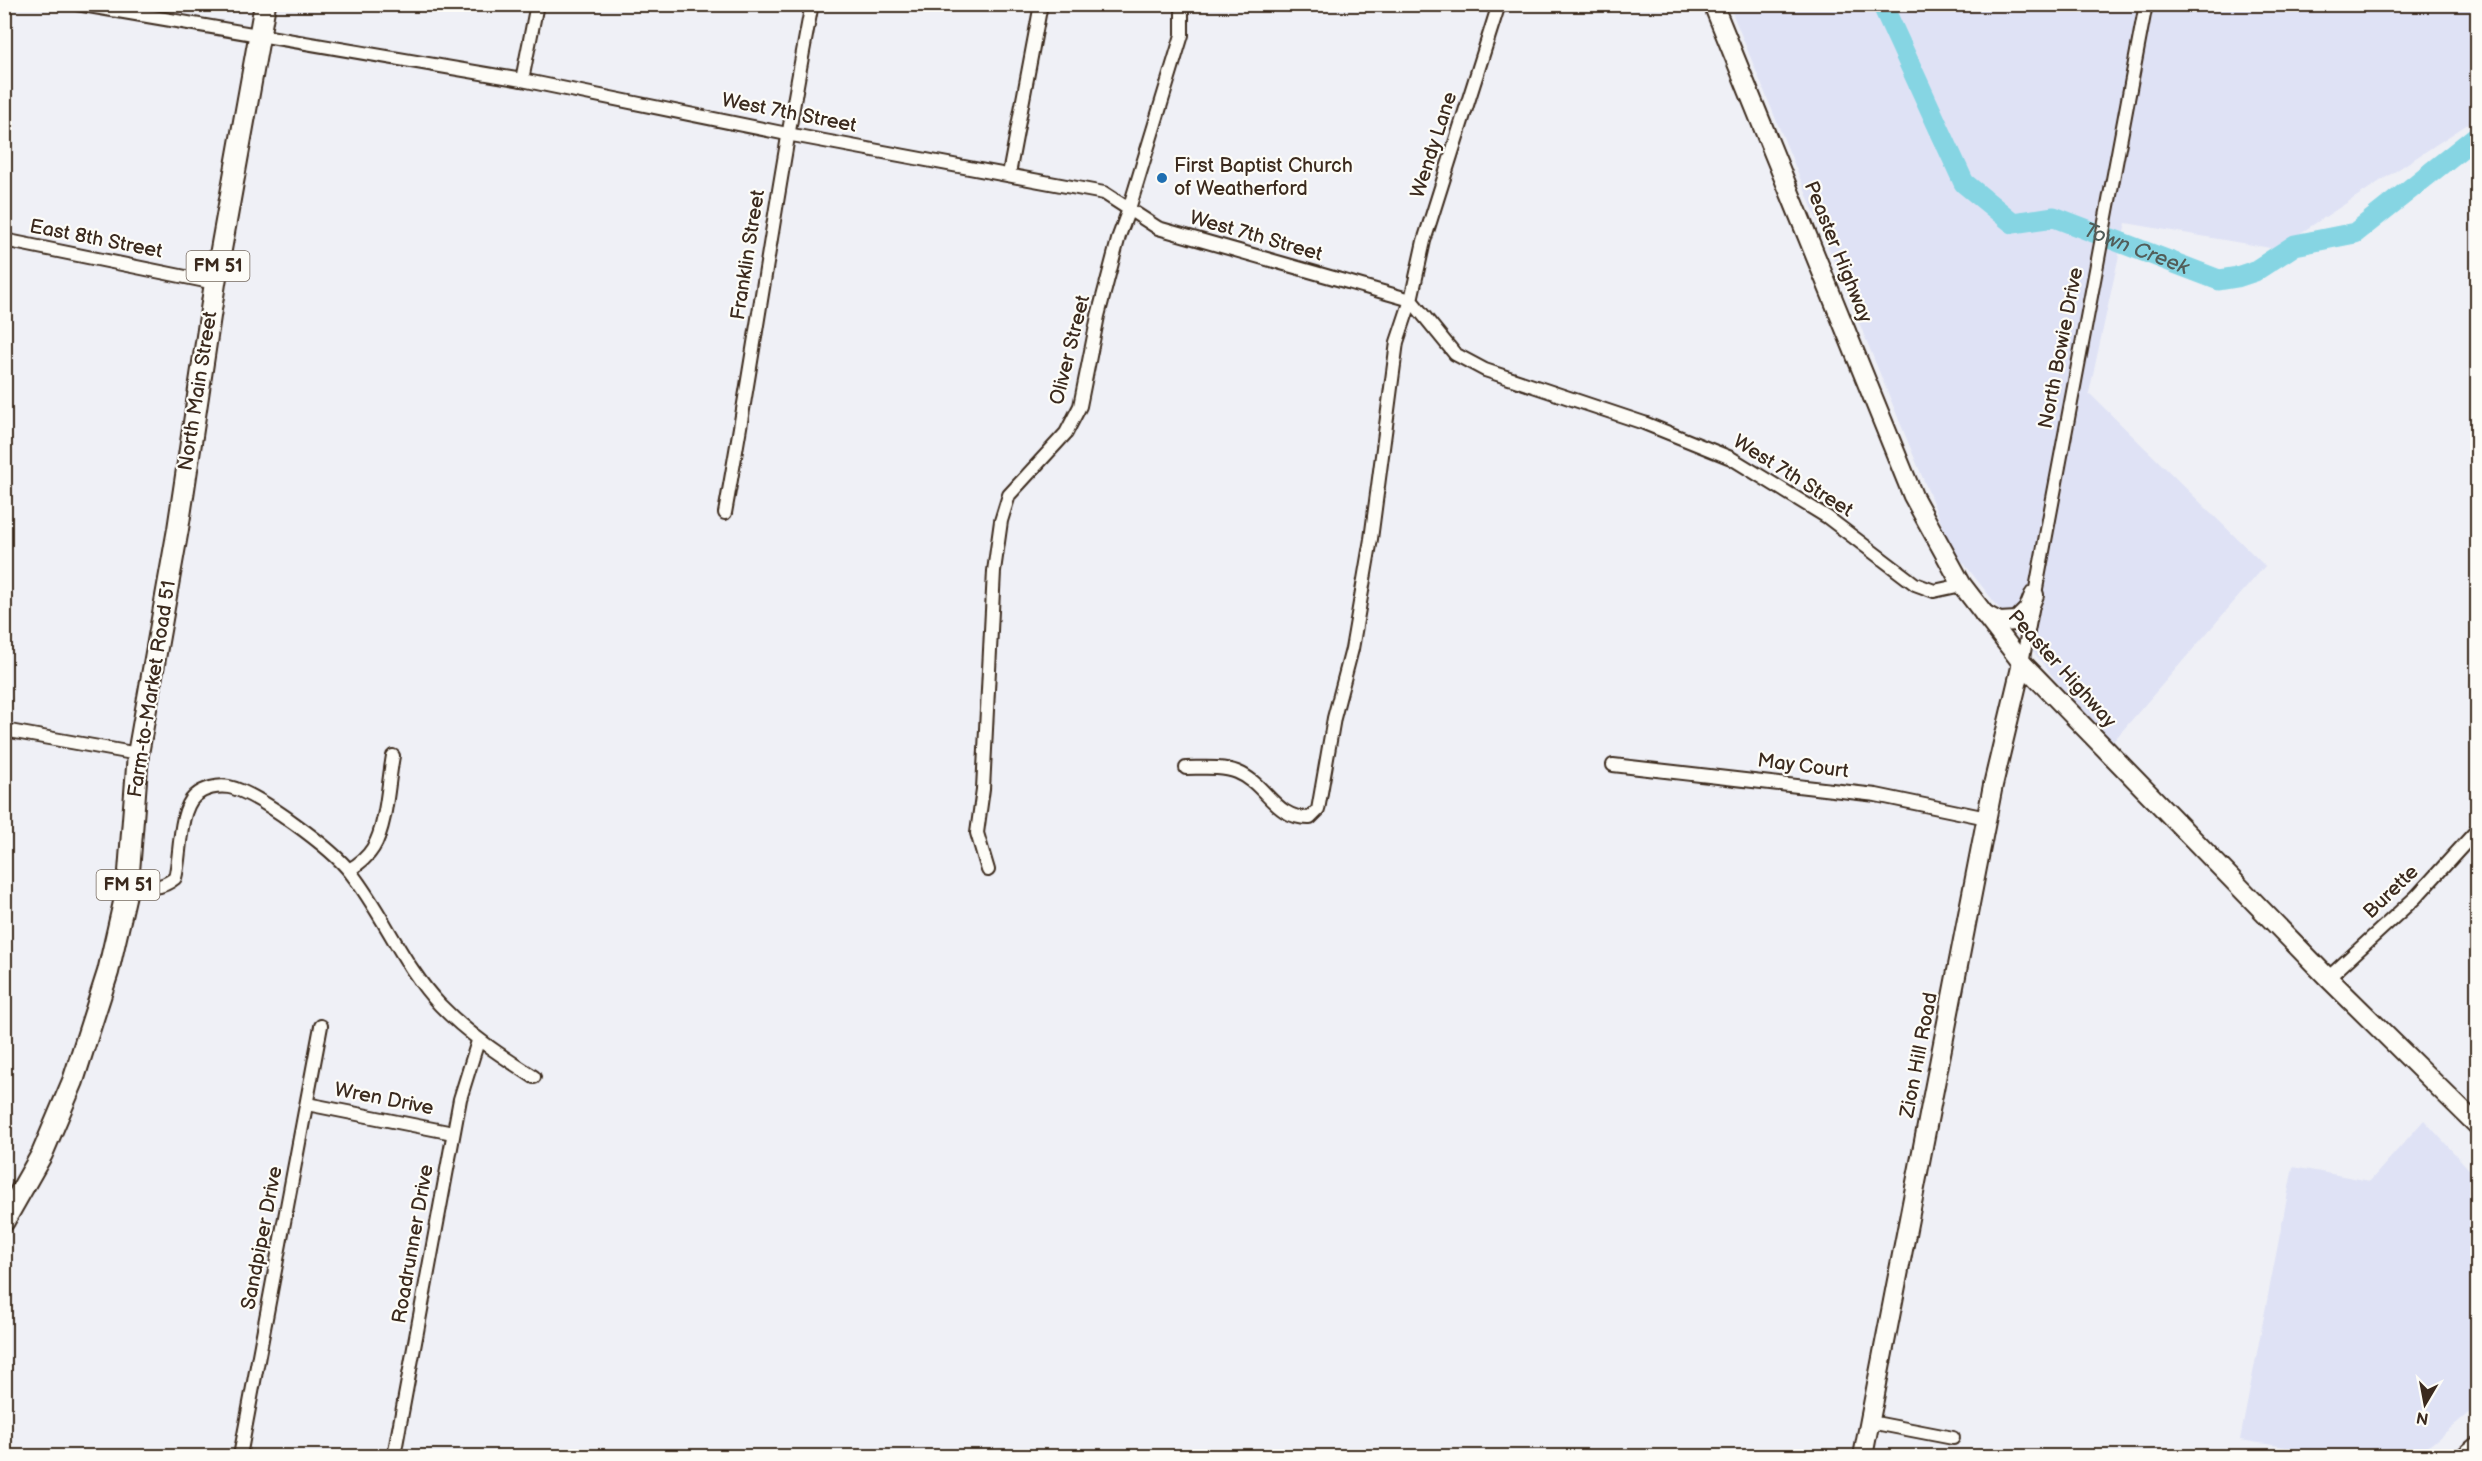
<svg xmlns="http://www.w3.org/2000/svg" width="2482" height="1461" viewBox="0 0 2482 1461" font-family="'Balsamiq Sans',sans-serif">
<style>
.built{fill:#dfe2f5}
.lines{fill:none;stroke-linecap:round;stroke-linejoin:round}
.river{stroke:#86d5e3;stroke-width:21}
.minor-casing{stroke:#3b2a1e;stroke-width:16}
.secondary-casing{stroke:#3b2a1e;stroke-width:22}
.primary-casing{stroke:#3b2a1e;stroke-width:24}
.minor{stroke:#fdfcf7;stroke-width:12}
.secondary{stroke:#fdfcf7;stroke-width:18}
.primary{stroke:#fdfcf7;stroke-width:20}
.poi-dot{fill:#1f6fb2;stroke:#fdfcf7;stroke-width:2}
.labels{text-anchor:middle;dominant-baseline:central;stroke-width:4.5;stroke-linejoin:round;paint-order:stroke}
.shield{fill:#fdfcf7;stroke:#75695f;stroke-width:1.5}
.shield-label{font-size:18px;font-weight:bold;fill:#3b2a1e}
.street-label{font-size:20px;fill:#3b2a1e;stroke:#fdfcf7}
.poi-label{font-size:20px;fill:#3b2a1e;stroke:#fdfcf7;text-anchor:start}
.water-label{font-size:21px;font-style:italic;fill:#525d59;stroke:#fdfcf7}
</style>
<rect width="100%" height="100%" fill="#eff0f6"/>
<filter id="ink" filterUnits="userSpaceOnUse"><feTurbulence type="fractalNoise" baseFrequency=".0167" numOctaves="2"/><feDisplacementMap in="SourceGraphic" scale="12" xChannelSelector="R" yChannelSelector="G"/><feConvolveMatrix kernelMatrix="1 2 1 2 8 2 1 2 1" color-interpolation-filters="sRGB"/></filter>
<g filter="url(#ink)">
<g class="built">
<polygon points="1729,5 2477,5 2477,118 2276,249 2126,223 2089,393 2265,566 2110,745 2058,683 1951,547"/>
<polygon points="2424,1120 2477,1178 2477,1406 2417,1456 2306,1456 2299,1449 2240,1440 2293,1167 2370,1181"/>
</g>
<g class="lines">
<path class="river" id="s1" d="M1882,4l82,179 49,40 41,-6 165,63 18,-3 18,-6 40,-26 60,-12 123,-98"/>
<g class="minor-casing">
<g id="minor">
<polyline points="77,4 522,80 787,134 1104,193 1158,228 1411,300 1455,354 1485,370 1644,423 1731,458 1827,517 1915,584 1934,591 1962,585"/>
<polyline points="522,80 537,4"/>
<polyline points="1009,174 1041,4"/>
<polyline points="4,240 215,283"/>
<path d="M725,513c31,-169 54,-340 87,-509"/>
<polyline points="2022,663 2146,4"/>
<polyline points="4,730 138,754"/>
<polyline points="1613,765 1876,795 1987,818"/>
<path d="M1186,768c16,0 36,-2 51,4 30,12 37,47 73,46l8,-8 16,-92 18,-69 19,-110 26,-197 14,-42 13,-59 75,-237"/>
<path d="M349,870c10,-6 18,-12 24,-22 14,-23 15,-66 20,-92"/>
<polyline points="988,870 977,833 983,789 994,571 1001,521 1009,495 1066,433 1080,406 1098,316 1119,236 1129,209 1182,35 1182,4"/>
<path d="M128,885c18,2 31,6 47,-7 6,-22 3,-67 20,-82 9,-8 23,-11 34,-9 29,6 104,62 122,86 33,42 52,93 89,132 28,29 60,50 94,72"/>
<polyline points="2328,978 2416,897 2478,829"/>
<polyline points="307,1104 453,1133"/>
<polyline points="1870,1422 1953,1438"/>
<polyline points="240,1456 321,1026"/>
<polyline points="394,1456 460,1099 478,1041"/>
</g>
</g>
<g class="secondary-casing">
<g id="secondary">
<polyline points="1713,4 1913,496 1962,585 2022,663 2328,978 2478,1126"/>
<polyline points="1984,614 1999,622 2017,621 2028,610 2034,595"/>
<polyline points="1863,1456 1993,785 2022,663"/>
</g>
</g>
<g class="primary-casing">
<g id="primary">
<polyline points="4,1221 42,1154 73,1081 108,972 128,885 138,754 178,529 215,283 265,4"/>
<polyline points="2467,1456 2478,1447"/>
</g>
</g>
<use href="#minor" class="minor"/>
<use href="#secondary" class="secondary"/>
<use href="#primary" class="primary"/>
</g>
</g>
<circle class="poi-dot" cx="1162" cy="178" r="6"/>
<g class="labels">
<g class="shield">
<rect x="186.5" y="251" width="63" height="30" rx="4.5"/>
<rect x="96.5" y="870" width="63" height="30" rx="4.5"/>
</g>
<g class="shield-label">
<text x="218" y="266">FM 51</text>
<text x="128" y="885">FM 51</text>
</g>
<g class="street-label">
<text transform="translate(789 113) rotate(11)">West 7th Street</text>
<text transform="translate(1434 145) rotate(-72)">Wendy Lane</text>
<text transform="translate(1256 236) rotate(16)">West 7th Street</text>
<text transform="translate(96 239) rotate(11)">East 8th Street</text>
<text transform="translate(1838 252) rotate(68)">Peaster Highway</text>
<text transform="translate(748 255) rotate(-81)">Franklin Street</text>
<text transform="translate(2061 348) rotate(-79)">North Bowie Drive</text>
<text transform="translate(1070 350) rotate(-76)">Oliver Street</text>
<text transform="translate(198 391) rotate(-81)">North Main Street</text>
<text transform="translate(1793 476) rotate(32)">West 7th Street</text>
<text transform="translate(2062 669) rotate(48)">Peaster Highway</text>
<text transform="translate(152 689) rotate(-81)">Farm-to-Market Road 51</text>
<text transform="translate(1803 766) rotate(7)">May Court</text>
<text transform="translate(2391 892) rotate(-44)">Burette</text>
<text transform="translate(1919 1055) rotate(-79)">Zion Hill Road</text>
<text transform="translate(384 1099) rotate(11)">Wren Drive</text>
<text transform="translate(262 1238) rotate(-79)">Sandpiper Drive</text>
<text transform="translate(413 1244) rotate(-80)">Roadrunner Drive</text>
</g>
<g class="poi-label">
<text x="1174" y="166">First Baptist Church<tspan x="1174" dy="23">of Weatherford</tspan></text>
</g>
<g class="water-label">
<text stroke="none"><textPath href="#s1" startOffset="390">Town Creek</textPath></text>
</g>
</g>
<rect width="2482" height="1461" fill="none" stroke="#fdfcf7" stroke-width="24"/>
<rect x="12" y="12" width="2458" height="1437" fill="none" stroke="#3b2a1e" stroke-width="2" filter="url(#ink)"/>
<g transform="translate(2425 1404) rotate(190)" stroke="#fdfcf7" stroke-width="4.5" paint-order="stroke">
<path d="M0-4.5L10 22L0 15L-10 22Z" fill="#3b2a1e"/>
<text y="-9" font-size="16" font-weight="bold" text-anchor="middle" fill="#3b2a1e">N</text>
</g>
</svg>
